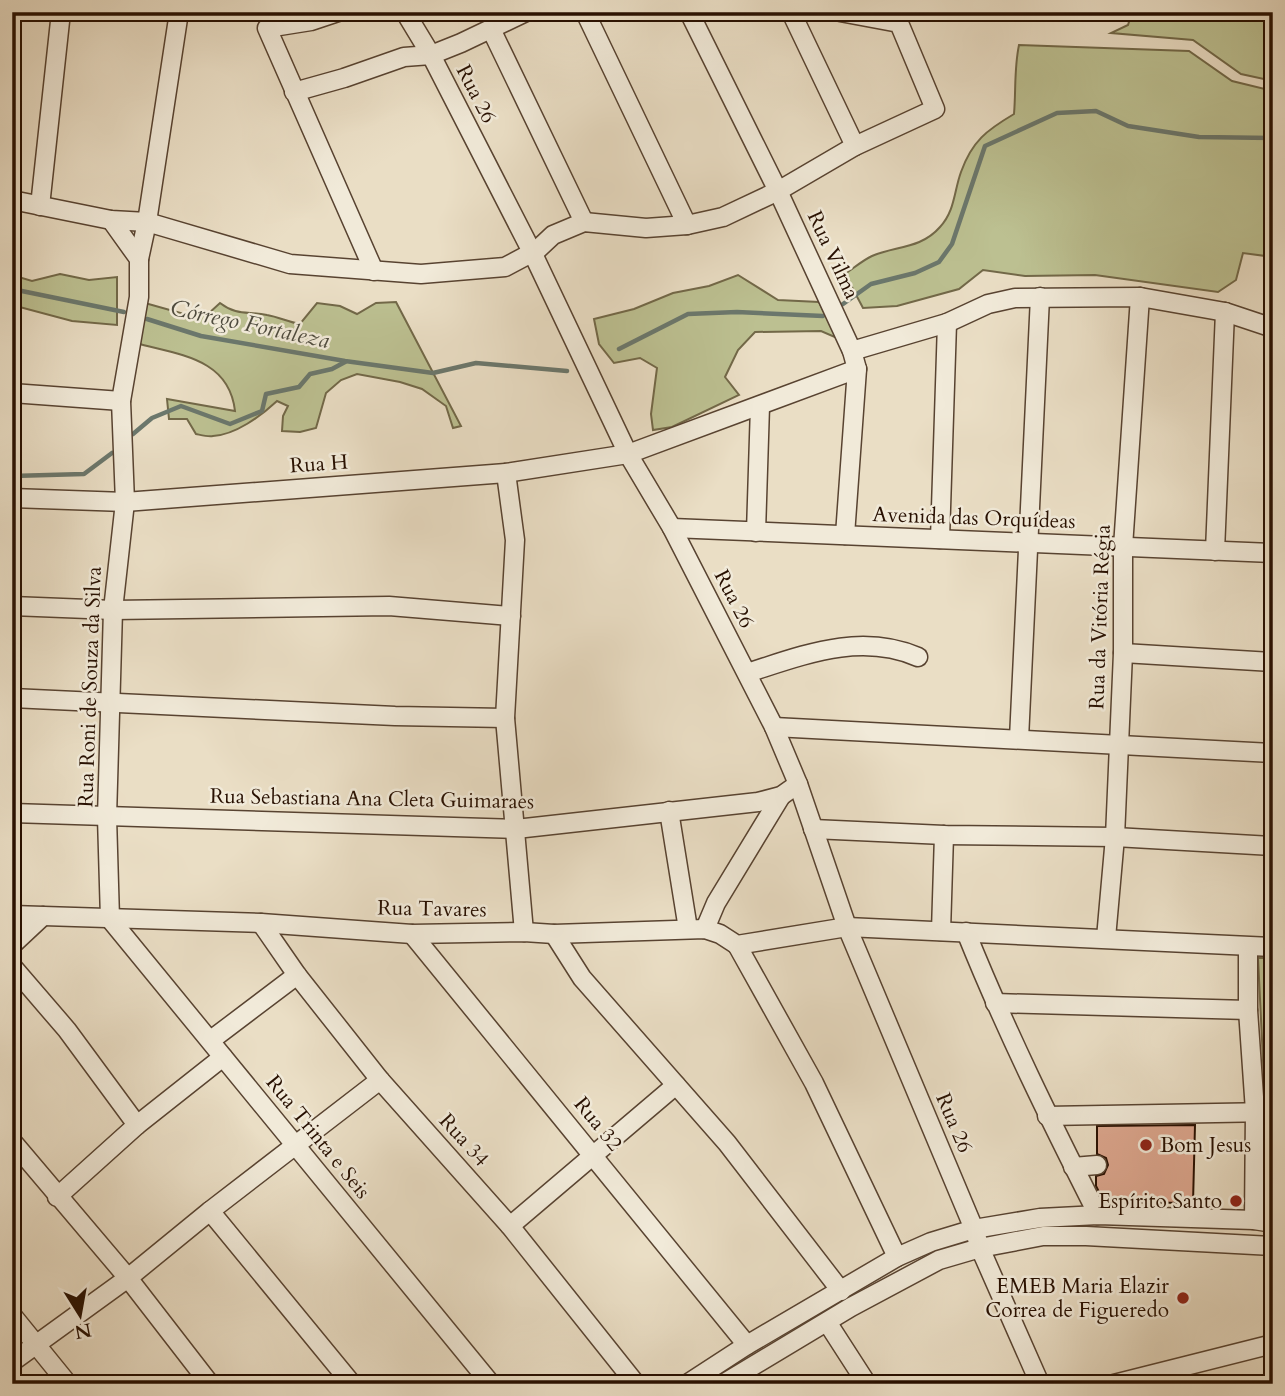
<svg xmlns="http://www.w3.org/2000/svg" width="1285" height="1396" viewBox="0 0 1285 1396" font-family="Cardo,serif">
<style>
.green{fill:#bcc091;stroke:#726848;stroke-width:2}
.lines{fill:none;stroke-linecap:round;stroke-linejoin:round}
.stream{stroke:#6b776c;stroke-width:4.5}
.building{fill:#dda78f;stroke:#270f00;stroke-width:2}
.minor-casing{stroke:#584331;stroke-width:21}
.minor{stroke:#f1ead9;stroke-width:18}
.poi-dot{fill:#8f2418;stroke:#f1ead9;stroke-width:2.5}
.labels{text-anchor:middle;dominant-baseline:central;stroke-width:5;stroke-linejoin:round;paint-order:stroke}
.street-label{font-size:21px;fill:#270f00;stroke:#f1ead9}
.poi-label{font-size:21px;fill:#270f00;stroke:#f1ead9;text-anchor:end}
.water-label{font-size:23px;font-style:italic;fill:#4f4c3f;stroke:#f1ead9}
</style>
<rect width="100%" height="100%" fill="#eadec5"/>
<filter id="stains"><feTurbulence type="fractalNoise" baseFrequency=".00286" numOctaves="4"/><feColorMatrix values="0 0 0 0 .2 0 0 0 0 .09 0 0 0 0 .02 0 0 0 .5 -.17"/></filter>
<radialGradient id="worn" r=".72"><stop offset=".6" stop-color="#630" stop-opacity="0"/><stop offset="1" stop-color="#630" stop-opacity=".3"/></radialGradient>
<g class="green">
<polygon points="1132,12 1273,12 1273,81 1241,74 1193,40 1111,33 1128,25"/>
<path d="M1019,45l170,6 43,30 41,10v166l-30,-4 -7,27 -18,12 -123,-17 -70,1 -42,-6 -24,19 -62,17 -34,2 -18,-34c9,-6 18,-14 27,-18 23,-10 49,-7 68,-29 15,-16 14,-36 21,-55 11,-31 26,-42 53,-58 2,-23 0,-46 5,-69z"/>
<polygon points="60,274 89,280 117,277 117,325 72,321 12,305 12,275 32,281"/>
<polygon points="738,275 778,300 819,302 837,338 821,331 755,332 738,350 725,377 739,395 672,427 653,430 651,414 657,368 640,358 614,363 599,344 594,319 634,309 673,293 709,286"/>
<path d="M396,302l65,124 -8,2 -7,-22 -24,-17 -22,-7 -43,-8 -16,6 -15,13 -10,35 -16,4 -18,-1 1,-15 5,-10 -11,-5c-16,15 -42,34 -64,35 -5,1 -12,-1 -17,-2l-9,-15h-18l-2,-20 68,12c-6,-53 -56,-56 -99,-68l9,-40 39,11h24l12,-11c17,13 27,8 47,12 12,2 21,7 33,9l17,-21 23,3 17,8 19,-11z"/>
<polygon points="1258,958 1273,958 1273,1101 1265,1101"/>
</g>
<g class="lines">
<g class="stream">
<polyline points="12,289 124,312"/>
<polyline points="843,304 871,284 915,273 939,262 952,244 985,146 1057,113 1096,111 1128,126 1199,137 1273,138"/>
<polyline points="147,319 201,336 345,361 433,373 476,363 567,371"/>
<polyline points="619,349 688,314 737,312 823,316"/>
<polyline points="133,434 152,418 181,406 230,424 262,411 266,394 299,387 310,374 332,369 345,362"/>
<polyline points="12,476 84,474 112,453"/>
</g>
</g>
<polygon class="building" points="1195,1125 1193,1203 1104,1202 1096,1186 1096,1176 1104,1174 1108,1165 1106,1158 1097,1154 1097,1126"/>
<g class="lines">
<g class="minor-casing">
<g id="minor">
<polyline points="338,12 311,21 267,28 374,271"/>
<polyline points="405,12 431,55 533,254 628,454 672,528 774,727 798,784 847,927 974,1229 980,1248 1040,1384"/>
<polyline points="585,12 687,225"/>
<polyline points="689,12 778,191 852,351 857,369 845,535"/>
<polyline points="791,12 855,146"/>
<polyline points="491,29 584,222"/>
<polyline points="294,92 344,78 404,57 431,55 461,43 526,12"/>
<polyline points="12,200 111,220 147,222 290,264 421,274 505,267 537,250 553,235 584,222 646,228 687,225 723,217 778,191 855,146 935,109 899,23 840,12"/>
<polyline points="40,206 61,12"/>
<polyline points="111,220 139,259 139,297 121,401 125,502 113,610 107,817 110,919 491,1384"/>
<polyline points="139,259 147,222 179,12"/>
<polyline points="852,351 947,323 988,304 1015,298 1140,297 1225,312 1273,328"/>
<polyline points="12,393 121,401"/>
<polyline points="506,473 515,540 505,718 524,932"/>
<polyline points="12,498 125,502 506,473 628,454 857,369"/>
<polyline points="672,528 1273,553"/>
<polyline points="756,532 760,406"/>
<polyline points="940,539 947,323"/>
<polyline points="1215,551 1225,312"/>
<polyline points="12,606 113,610 389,606 511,616"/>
<polyline points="1123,653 1273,662"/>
<path d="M747,673c57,-18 113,-41 171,-16"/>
<polyline points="12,698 395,716 505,718"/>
<polyline points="774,727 1273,753"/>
<polyline points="1019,739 1040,297"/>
<polyline points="669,811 688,929"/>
<polyline points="12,813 516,829 758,802 781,796 798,784"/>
<polyline points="813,829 944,835 1115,837 1273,846"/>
<polyline points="12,915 261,923 412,934 524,932 554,934 705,929 720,934 737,945 847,927 1273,947"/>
<polyline points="261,923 297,975 380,1080 510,1226 636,1384"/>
<polyline points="705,929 716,903 781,796"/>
<polyline points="941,931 944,835"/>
<path d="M966,932c39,97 85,190 132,283"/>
<polyline points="412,934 747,1345"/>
<polyline points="554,934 582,978 727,1143 841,1291"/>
<polyline points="1106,938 1115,837 1123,653 1123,547 1140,297"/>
<polyline points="12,945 43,916"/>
<polyline points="737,945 814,1083 897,1257"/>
<polyline points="1248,947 1248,1010 1255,1111 1254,1220"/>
<polyline points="12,966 67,1030 137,1125"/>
<polyline points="995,1003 1248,1010"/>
<polyline points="211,1040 297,975"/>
<polyline points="1047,1116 1273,1112"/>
<polyline points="12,1141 128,1278 210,1384"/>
<polyline points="1073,1167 1097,1165"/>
<polyline points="57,1197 137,1125 223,1057"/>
<polyline points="210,1211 352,1384"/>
<polyline points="510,1226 676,1085"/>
<polyline points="12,1315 68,1384"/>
<polyline points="827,1322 867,1384"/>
<polyline points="12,1362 128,1278 210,1211 380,1080"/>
<polyline points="687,1384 747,1345 897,1257 931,1242 974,1229 1040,1218 1098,1215 1254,1220 1273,1223"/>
<polyline points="723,1384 851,1307 939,1260 980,1248 1043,1236 1086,1236 1273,1246"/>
<polyline points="1114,1384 1273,1344"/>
</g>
</g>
<use href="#minor" class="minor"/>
</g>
<g class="poi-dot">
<circle cx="1146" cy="1145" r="7"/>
<circle cx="1236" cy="1201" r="7"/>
<circle cx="1183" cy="1298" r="7"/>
</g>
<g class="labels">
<g class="street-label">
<text transform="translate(476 94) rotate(63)">Rua 26</text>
<text transform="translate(833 255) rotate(65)">Rua Vilma</text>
<text transform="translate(319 464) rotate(-4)">Rua H</text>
<text transform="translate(974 518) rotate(2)">Avenida das Orquídeas</text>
<text transform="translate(734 599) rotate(63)">Rua 26</text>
<text transform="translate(1100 617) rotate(-88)">Rua da Vitória Régia</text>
<text transform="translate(90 687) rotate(-88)">Rua Roni de Souza da Silva</text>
<text transform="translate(372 799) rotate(1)">Rua Sebastiana Ana Cleta Guimaraes</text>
<text transform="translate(432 909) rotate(1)">Rua Tavares</text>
<text transform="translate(954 1123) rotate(67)">Rua 26</text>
<text transform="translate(598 1124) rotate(51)">Rua 32</text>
<text transform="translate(318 1137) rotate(51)">Rua Trinta e Seis</text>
<text transform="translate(464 1140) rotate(48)">Rua 34</text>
</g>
<g class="poi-label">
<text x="1160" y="1145" text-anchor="start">Bom Jesus</text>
<text x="1222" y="1201">Espírito Santo</text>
<text x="1169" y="1286">EMEB Maria Elazir<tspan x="1169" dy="24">Correa de Figueredo</tspan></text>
</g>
<g class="water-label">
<text transform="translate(250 324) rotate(12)">Córrego Fortaleza</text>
</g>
</g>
<rect width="1285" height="1396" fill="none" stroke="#eadec5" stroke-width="42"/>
<rect x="14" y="14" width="1257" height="1368" fill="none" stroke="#270f00" stroke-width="3.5"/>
<rect x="21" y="21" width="1243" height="1354" fill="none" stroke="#270f00" stroke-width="2"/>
<g transform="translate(80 1315) rotate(169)" stroke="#f1ead9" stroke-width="5" paint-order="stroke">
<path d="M0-5L12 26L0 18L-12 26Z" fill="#270f00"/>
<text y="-10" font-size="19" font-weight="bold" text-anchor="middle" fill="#270f00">N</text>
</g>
<rect width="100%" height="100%" filter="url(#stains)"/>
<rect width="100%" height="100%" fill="url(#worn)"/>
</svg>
